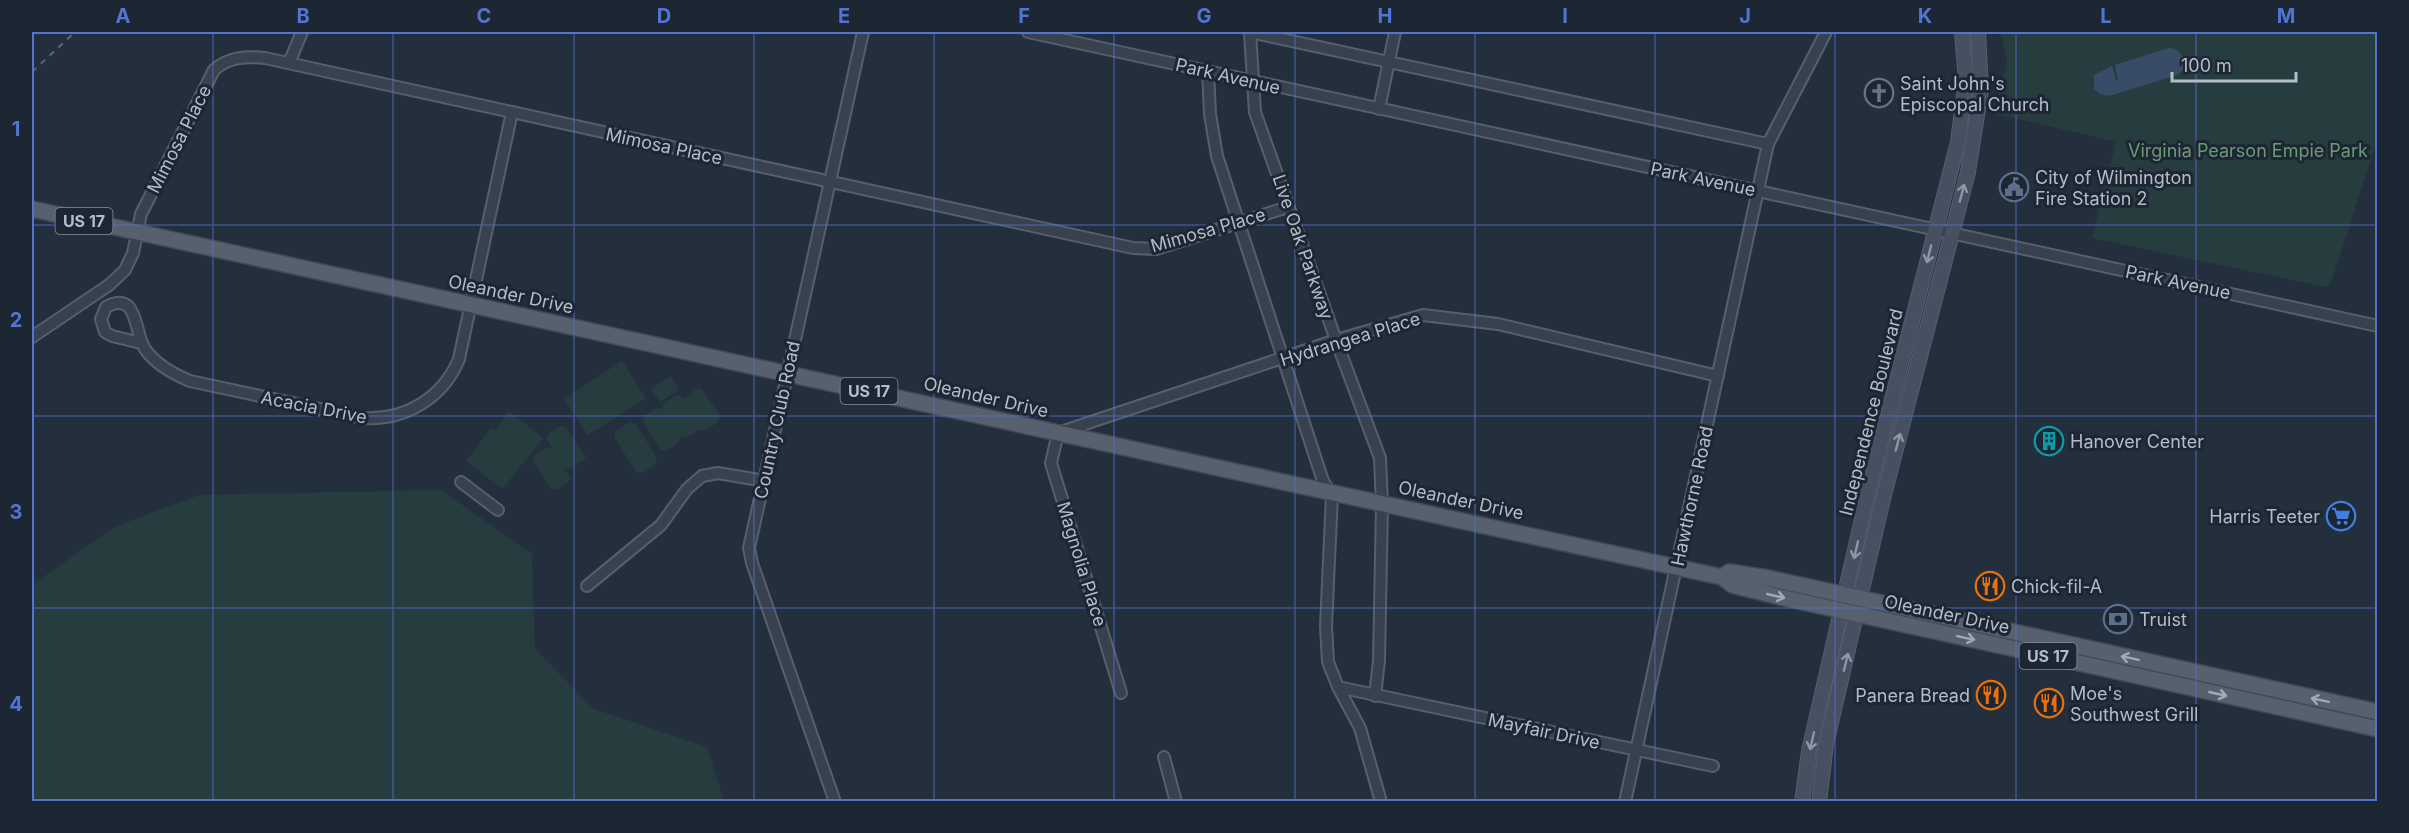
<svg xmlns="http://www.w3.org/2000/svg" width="2409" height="833" viewBox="0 0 2409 833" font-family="Inter,sans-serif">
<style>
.green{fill:#263c3f}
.water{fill:#394c67}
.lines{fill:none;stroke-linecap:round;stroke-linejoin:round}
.minor-casing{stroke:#565f6c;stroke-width:14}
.secondary-casing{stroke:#565f6c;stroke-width:16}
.primary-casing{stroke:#414a57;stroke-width:18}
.minor{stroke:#38414e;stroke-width:10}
.secondary{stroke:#465061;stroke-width:14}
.primary{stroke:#56606e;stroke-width:15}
.rail{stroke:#5a6575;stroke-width:2;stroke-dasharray:6 6;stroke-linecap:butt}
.oneway{stroke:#8e96a5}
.oneway2{stroke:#a1aab7}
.grid{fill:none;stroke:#5274d3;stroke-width:1.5;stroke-opacity:0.55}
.labels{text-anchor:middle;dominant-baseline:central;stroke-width:6;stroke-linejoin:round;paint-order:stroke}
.shield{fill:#1d2633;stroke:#878f9c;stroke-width:1.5}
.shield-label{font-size:16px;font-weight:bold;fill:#b4bcc9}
.street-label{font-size:18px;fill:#b4bcc9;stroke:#1d2633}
.poi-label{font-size:18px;fill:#b4bcc9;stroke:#1d2633;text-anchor:start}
.park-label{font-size:18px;fill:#6b9a76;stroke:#1d2633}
.neatline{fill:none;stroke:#5274d3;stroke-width:2}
.grid-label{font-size:20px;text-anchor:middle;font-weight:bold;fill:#5274d3}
</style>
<rect width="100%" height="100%" fill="#242f3e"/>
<g class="green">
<polygon points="2000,32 2377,32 2377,141 2331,283 2325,287 2092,238 2116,142 1993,113 2007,62"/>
<polygon points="622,361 646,398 588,435 564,399"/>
<polygon points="671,376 679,390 660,402 651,389"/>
<path d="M698,388l4,1 18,27 -2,6 -11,8c-11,-2 -17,8 -27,8l-2,5 -12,8 -5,-1 -18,-29 1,-5 12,-8 6,1 1,-6 14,-8 7,3z"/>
<polygon points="509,411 543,438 504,487 501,488 466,461 491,428 495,430"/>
<polygon points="630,422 636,424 657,458 656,464 642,473 636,472 615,438 615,432"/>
<polygon points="561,426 566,427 586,458 569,469 564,468 570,478 569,482 556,490 551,489 533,461 536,455 548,447 552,448 547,439 549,433"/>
<polygon points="441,490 532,554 535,649 594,709 707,747 724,801 32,801 32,585 114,527 199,495"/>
</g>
<path class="water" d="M2169,48c13,1 16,10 14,22l-6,5 -68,21 -9,-2 -6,-5v-14l18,-9 4,14h2l-3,-15z"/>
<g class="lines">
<g class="minor-casing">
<g id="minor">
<polyline points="1028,32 2378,326"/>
<polyline points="1250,32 1255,112 1336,340 1380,458 1382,504 1379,661 1375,696"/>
<polyline points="1250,32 1768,144"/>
<polyline points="289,63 302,32"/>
<polyline points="1208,71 1210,114 1217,156 1323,481 1332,495 1326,626 1328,662 1338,687 1360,728 1381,802"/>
<polyline points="1379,109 1395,32"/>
<path d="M32,337l77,-52 16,-15 8,-17 8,-39 73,-144c14,-13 32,-14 51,-12l868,190 23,1 132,-42"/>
<path d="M141,343l-29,-7 -7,-4 -4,-13 5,-12c33,-18 28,27 39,42 11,16 28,25 45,32l172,37c43,3 81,-20 97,-59l53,-247"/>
<polyline points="461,482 498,510"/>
<polyline points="587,586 661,525 687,489 702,476 718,473 765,481"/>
<polyline points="1338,687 1713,766"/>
<polyline points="1121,693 1051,463 1058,433 1336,340 1423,315 1498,324 1718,376"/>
<polyline points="1164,757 1176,802"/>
<polyline points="835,802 752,563 749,548 863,32"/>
<polyline points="1625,802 1768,144 1826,32"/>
</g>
</g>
<g class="secondary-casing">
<g id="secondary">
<polyline points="1802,802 1809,751 1868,493 1958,142 1966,80 1962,32"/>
<polyline points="1819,802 1826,744 1883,499 1968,172 1981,90 1978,32"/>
</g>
</g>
<g class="primary-casing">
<g id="primary">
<polyline points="32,209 1494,528 1722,577 1732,585 1780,597 2378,729"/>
<polyline points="1722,577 1729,572 1768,578 2378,712"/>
</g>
</g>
<use href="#minor" class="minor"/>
<use href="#secondary" class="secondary"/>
<use href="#primary" class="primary"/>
<polyline class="rail" points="32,72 75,32"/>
</g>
<defs><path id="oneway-shaft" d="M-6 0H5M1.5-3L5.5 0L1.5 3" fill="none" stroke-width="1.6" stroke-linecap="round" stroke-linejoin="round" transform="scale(1.5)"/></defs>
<g class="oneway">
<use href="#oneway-shaft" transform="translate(1962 193) rotate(-75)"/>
<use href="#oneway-shaft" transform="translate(1929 254) rotate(104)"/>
<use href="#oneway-shaft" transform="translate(1898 442) rotate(-75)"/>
<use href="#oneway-shaft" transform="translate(1856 550) rotate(103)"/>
<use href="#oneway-shaft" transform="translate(1846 662) rotate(-76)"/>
<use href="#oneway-shaft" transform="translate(1812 741) rotate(103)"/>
</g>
<g class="oneway2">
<use href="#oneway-shaft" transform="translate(1776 596) rotate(13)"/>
<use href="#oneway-shaft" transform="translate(1966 638) rotate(12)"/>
<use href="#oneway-shaft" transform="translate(2130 658) rotate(-168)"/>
<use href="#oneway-shaft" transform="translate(2218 694) rotate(13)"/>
<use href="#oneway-shaft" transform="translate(2320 700) rotate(-168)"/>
</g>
<path class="grid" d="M213,32v770M393,32v770M574,32v770M754,32v770M934,32v770M1114,32v770M1295,32v770M1475,32v770M1655,32v770M1835,32v770M2016,32v770M2196,32v770M32,225h2346M32,416h2346M32,608h2346"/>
<defs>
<g id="church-ring" transform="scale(1.5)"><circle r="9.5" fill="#1d2633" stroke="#6b7280" stroke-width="1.5"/><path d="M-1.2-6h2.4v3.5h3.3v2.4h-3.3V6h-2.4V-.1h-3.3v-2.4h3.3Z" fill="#6b7280"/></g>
<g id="civic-ring" transform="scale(1.5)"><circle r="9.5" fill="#1d2633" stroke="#5c6f8a" stroke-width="1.5"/><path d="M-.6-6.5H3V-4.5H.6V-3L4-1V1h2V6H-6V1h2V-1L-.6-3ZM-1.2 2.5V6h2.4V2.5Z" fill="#5c6f8a"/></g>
<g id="building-ring" transform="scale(1.5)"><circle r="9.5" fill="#1d2633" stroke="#0f9aa8" stroke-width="1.5"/><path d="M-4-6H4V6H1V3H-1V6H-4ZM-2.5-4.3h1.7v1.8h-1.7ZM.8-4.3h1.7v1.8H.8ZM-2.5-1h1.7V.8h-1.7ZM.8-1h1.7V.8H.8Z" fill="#0f9aa8"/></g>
<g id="supermarket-ring" transform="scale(1.5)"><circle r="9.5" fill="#1d2633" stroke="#3f7fe0" stroke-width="1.5"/><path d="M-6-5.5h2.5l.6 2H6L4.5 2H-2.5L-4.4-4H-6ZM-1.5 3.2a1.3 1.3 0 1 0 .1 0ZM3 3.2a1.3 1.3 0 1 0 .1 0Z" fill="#3f7fe0"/></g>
<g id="restaurant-ring" transform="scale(1.5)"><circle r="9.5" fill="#1d2633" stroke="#e8710a" stroke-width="1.5"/><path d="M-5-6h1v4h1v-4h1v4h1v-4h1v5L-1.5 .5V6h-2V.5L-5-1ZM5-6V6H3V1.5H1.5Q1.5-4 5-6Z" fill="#e8710a"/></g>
<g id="bank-ring" transform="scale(1.5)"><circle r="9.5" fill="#1d2633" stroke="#5c6f8a" stroke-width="1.5"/><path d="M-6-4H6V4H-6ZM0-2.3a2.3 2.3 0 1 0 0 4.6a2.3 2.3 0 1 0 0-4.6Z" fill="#5c6f8a"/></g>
</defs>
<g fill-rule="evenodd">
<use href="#church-ring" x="1879" y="93"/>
<use href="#civic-ring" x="2014" y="187"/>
<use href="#building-ring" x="2049" y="441"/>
<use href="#supermarket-ring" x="2341" y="516"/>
<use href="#restaurant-ring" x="1990" y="586"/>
<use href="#bank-ring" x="2118" y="619"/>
<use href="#restaurant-ring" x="1991" y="695"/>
<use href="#restaurant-ring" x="2049" y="703"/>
</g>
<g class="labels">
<g class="shield">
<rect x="55.5" y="208" width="57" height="26" rx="4.5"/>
<rect x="840.5" y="378" width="57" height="26" rx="4.5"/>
<rect x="2019.5" y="643" width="57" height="26" rx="4.5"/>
</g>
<g class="shield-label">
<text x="84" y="221">US 17</text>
<text x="869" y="391">US 17</text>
<text x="2048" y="656">US 17</text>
</g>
<g class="street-label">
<text transform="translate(1228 76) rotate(13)">Park Avenue</text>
<text transform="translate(179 139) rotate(-63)">Mimosa Place</text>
<text transform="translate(664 146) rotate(12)">Mimosa Place</text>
<text transform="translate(1703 179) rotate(12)">Park Avenue</text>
<text transform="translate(1208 230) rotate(-16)">Mimosa Place</text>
<text transform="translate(1303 247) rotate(71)">Live Oak Parkway</text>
<text transform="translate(2178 282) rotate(12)">Park Avenue</text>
<text transform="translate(511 294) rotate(12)">Oleander Drive</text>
<text transform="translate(1350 339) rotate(-17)">Hydrangea Place</text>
<text transform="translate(986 397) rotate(13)">Oleander Drive</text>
<text transform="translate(314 407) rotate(11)">Acacia Drive</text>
<text transform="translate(1871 412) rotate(-76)">Independence Boulevard</text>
<text transform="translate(777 420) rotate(-78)">Country Club Road</text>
<text transform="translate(1692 496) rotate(-78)">Hawthorne Road</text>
<text transform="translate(1461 500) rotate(12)">Oleander Drive</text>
<text transform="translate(1082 564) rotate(73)">Magnolia Place</text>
<text transform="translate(1947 614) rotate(12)">Oleander Drive</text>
<text transform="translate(1544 731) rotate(12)">Mayfair Drive</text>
</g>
<g class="poi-label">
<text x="1900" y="83">Saint John's<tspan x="1900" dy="21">Episcopal Church</tspan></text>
<text x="2035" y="177">City of Wilmington<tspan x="2035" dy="21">Fire Station 2</tspan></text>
<text x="2070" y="441">Hanover Center</text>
<text x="2320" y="516" text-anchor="end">Harris Teeter</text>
<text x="2011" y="586">Chick-fil-A</text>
<text x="2139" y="619">Truist</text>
<text x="2070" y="693">Moe's<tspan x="2070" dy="21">Southwest Grill</tspan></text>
<text x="1970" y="695" text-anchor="end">Panera Bread</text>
</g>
<g class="park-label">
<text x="2248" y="150">Virginia Pearson Empie Park</text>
</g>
</g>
<rect width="2409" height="833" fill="none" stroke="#1d2633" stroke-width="66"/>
<path d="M2172 72v9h124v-9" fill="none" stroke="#b4bcc9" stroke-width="3"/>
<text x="2181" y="72" font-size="18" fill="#b4bcc9" stroke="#1d2633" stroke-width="4.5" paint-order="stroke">100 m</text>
<rect x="33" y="33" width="2343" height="767" class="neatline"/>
<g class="grid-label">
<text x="123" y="23">A</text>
<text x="303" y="23">B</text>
<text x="484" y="23">C</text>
<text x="664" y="23">D</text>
<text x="844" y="23">E</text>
<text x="1024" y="23">F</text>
<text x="1204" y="23">G</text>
<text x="1385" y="23">H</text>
<text x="1565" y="23">I</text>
<text x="1745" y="23">J</text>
<text x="1925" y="23">K</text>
<text x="2106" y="23">L</text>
<text x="2286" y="23">M</text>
<text x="16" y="136">1</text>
<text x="16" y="327">2</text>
<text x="16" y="519">3</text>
<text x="16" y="711">4</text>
</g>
</svg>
